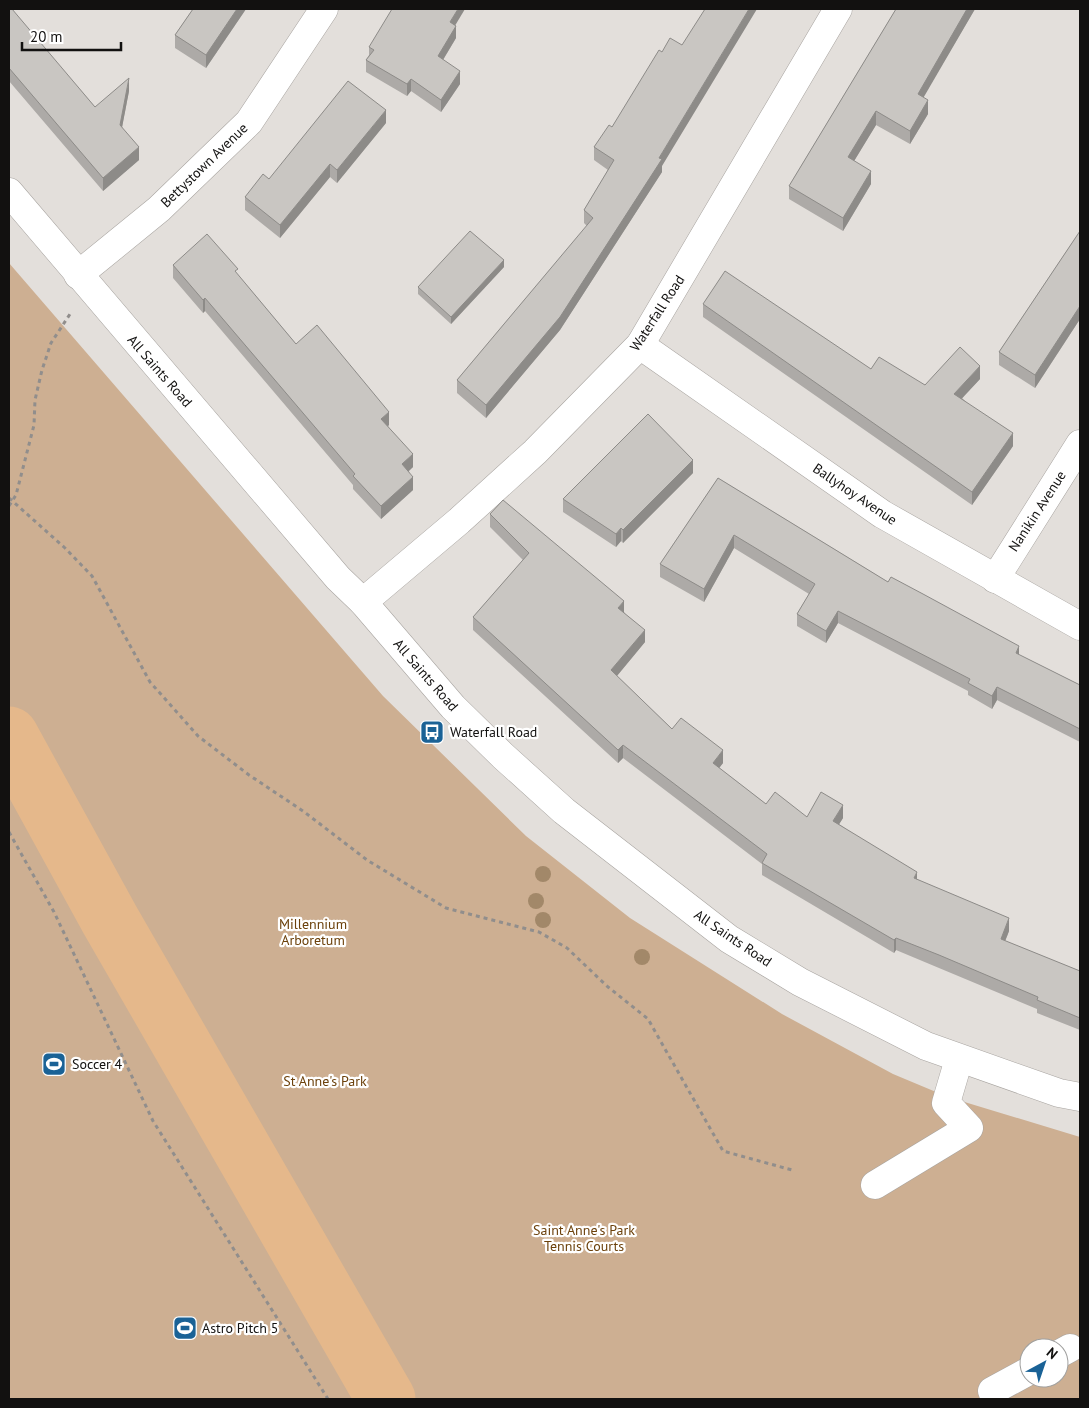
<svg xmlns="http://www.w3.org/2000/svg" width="1089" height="1408" viewBox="0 0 1089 1408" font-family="'PT Sans',sans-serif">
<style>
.green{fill:#cdaf92;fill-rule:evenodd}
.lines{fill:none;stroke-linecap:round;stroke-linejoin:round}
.river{stroke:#e5b88b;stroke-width:59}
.minor-casing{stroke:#a8a4a0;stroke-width:29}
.path{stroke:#918e8c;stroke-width:3;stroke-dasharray:4 4;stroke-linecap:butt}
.minor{stroke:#fff;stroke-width:28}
.tree{fill:#a28869}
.wall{fill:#adaaa7}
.shaded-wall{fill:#8d8b88}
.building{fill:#c9c6c2;stroke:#8d8b88}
.labels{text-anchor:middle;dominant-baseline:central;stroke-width:4.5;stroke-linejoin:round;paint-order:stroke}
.street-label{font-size:14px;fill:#121110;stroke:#fff}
.poi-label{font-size:14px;fill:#121110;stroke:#fff;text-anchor:start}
.park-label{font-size:14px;fill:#6c410b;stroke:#fff}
</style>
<rect width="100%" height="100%" fill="#e3dfdb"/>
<path class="green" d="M9,263l374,433 143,140 104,82 152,96 111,60 55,23 132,40v262h-1071zM1029,1348h30v30h-30z"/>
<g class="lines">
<polyline class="river" points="9,736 110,920 386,1399"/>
<g class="minor-casing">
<g id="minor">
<polyline points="9,192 338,578 363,602 453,707 503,756 564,811 729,939 800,982 926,1046 1059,1093 1080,1097"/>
<polyline points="78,275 159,209 249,122 324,9"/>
<polyline points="640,345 882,514 1080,626"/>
<polyline points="995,579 1080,444"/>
<polyline points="363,602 459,521 535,452 640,345 838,9"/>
<polyline points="875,1185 969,1128 946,1103 959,1059"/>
<polyline points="1059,1354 1070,1348"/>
<polyline points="992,1391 1029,1371"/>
</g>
</g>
<g class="path">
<polyline points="9,498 65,548 92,576 150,682 198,736 249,775 303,811 367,860 446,908 539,932 567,948 608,987 648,1019 723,1151 792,1170"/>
<polyline points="9,506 16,495 34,425 35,400 42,370 51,343 72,311"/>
<polyline points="9,832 54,912 153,1121 328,1399"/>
</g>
<use href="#minor" class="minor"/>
</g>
<g class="tree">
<circle cx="543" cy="874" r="8"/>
<circle cx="536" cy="901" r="8"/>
<circle cx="543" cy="920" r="8"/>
<circle cx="642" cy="957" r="8"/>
</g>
<g class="wall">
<polygon points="9,9 95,107 129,91 122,127 139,160 103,191 9,81"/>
<polygon points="193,9 246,9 206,68 175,48 175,35"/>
<polygon points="896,9 975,9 923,97 928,114 910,144 876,125 854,161 871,184 843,231 789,199 789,186"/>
<polygon points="455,25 456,38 443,60 460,84 441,112 411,91 407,96 366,72 366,60 369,55 369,47"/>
<polygon points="662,52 662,172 560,330 486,418 457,393 457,380 587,226 584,223 584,210 608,170 594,160 594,147 612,127"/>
<polygon points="386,123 337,183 330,177 280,238 245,210 245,197 269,179"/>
<polygon points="1080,231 1080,319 1035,388 999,365 999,352"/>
<polygon points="173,265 238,275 296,344 389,425 388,426 413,467 409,471 413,490 381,519 353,489 353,485 205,311 203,313 173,278"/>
<polygon points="504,267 451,324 418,294 418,287"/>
<polygon points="703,304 871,369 925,385 980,379 962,398 1013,446 972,505 703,317"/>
<polygon points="693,473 623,543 621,541 616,547 563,512 563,499"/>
<polygon points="718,478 888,582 1019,655 1080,685 1080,742 997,700 992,709 968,695 968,691 838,623 826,643 797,626 797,614 809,594 734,548 704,602 660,577 660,564"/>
<polygon points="490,514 624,612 645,642 617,676 672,729 723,763 719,768 766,804 807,817 843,818 839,824 917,879 1009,931 1005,941 1080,971 1080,1030 1037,1013 1037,1009 939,968 896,950 894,953 762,875 762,864 623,758 618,763 473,630 473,617 523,560 490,527"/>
</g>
<g class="shaded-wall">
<polygon points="237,9 246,9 206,68 206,55"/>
<polygon points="458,9 465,9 450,34 450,22"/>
<polygon points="749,9 757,9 662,166 662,172 560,330 486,418 486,405 659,158"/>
<polygon points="967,9 975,9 918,107 918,94"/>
<polygon points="456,26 456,38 438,68 438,56"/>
<polygon points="460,71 460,84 441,112 441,100"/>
<polygon points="129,78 129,91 120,138 120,125"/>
<polygon points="411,79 411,91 407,96 407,84"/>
<polygon points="928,100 928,114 910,144 910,131"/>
<polygon points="386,110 386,123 337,183 337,170"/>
<polygon points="876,111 876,125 848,171 848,157"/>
<polygon points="139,147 139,160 103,191 103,178"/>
<polygon points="330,164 330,177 280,238 280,225"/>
<polygon points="871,171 871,184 843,231 843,218"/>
<polygon points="504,260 504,267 451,324 451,317"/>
<polygon points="205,298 205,311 203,313 203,300"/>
<polygon points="1080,306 1080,319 1035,388 1035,375"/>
<polygon points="980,366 980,379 954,407 954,394"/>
<polygon points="389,412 389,425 381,432 381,419"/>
<polygon points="1013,433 1013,446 972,505 972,492"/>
<polygon points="413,454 413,467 402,477 402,464"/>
<polygon points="693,460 693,473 623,543 623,530"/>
<polygon points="413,477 413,490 381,519 381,506"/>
<polygon points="621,528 621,541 616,547 616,534"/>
<polygon points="734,535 734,548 704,602 704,589"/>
<polygon points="624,601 624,614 618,608"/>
<polygon points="838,611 838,623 826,643 826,631"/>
<polygon points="645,630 645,642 611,683 611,670"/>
<polygon points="1019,646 1019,659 1016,653"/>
<polygon points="997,687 997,700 992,709 992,696"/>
<polygon points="623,745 623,758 618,763 618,750"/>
<polygon points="723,750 723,763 713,776 713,763"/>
<polygon points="843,805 843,818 833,834 833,821"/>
<polygon points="917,872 917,885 914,878"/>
<polygon points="1009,918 1009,931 1001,952 1001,939"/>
<polygon points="896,938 896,950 894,953 894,940"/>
</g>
<g class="building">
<polygon points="9,9 12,9 95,107 129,78 120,125 139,147 103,178 9,68"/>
<polygon points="193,9 237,9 206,55 175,35"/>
<polygon points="392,9 458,9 450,22 456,26 438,56 460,71 441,100 411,79 407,84 366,60 374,50 369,47"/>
<polygon points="705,9 749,9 659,158 662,159 560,317 486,405 457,380 593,218 584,210 614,160 594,147 609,125 612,127 659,50 662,52 670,38 682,45"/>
<polygon points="896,9 967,9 918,94 928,100 910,131 876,111 848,157 871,171 843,218 789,186"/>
<polygon points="348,81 386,110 337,170 330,164 280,225 245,197 263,174 269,179"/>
<polygon points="470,231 504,260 451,317 418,287"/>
<polygon points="1080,231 1080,306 1035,375 999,352"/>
<polygon points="207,234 238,269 235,271 296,344 317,325 389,412 381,419 413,454 402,464 413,477 381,506 353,476 355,474 205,298 203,300 173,265"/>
<polygon points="725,271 871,369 879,357 925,385 960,347 980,366 954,394 1013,433 972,492 703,304"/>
<polygon points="648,414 693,460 623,530 621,528 616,534 563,499"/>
<polygon points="718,478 888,582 891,577 923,594 1019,646 1016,653 1080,685 1080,729 997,687 992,696 968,683 970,679 838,611 826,631 797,614 815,584 734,535 704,589 660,564"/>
<polygon points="503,500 624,601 618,608 645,630 611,670 672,729 681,718 723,750 713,763 766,804 775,792 807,817 821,792 843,805 833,821 917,872 914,878 1009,918 1001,939 1080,971 1080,1018 1037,1000 1038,997 939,955 896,938 894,940 762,863 767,854 623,745 618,750 473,617 529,553 490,514"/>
</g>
<defs>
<g id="bus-square" transform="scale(1.25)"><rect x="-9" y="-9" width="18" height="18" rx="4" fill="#1a6296" stroke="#fff"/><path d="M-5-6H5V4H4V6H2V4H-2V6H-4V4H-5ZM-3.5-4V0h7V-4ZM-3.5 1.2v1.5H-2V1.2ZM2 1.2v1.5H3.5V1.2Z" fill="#fff"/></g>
<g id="stadium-square" transform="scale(1.25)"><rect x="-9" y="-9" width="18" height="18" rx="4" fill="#1a6296" stroke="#fff"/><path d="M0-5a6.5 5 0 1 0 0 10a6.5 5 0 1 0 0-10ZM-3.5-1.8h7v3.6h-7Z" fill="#fff"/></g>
</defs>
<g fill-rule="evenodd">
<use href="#bus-square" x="432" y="732"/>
<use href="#stadium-square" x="54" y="1064"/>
<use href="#stadium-square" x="185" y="1328"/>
</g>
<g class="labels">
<g class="street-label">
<text transform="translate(204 165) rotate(-44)">Bettystown Avenue</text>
<text transform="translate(657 313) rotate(-57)">Waterfall Road</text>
<text transform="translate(160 371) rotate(49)">All Saints Road</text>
<text transform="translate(855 494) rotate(34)">Ballyhoy Avenue</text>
<text transform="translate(1037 511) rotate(-57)">Nanikin Avenue</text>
<text transform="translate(426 675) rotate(49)">All Saints Road</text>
<text transform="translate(733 938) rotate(34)">All Saints Road</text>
</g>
<g class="poi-label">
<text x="450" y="732">Waterfall Road</text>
<text x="72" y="1064">Soccer 4</text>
<text x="202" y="1328">Astro Pitch 5</text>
</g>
<g class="park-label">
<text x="313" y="924">Millennium<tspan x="313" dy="16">Arboretum</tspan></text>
<text x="325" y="1081">St Anne's Park</text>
<text x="584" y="1230">Saint Anne's Park<tspan x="584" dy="16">Tennis Courts</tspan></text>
</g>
</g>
<rect width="1089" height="1408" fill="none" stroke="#121110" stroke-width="20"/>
<g transform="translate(1044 1363) rotate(40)"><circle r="24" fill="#ffffff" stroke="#a0a09f"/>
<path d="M0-4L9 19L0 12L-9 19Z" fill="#1a6296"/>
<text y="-8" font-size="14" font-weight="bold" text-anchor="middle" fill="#121110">N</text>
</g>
<path d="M22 42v8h99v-8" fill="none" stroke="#121110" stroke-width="2.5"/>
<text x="30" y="42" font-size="15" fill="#121110" stroke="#ffffff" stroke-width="4" paint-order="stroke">20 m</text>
</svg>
